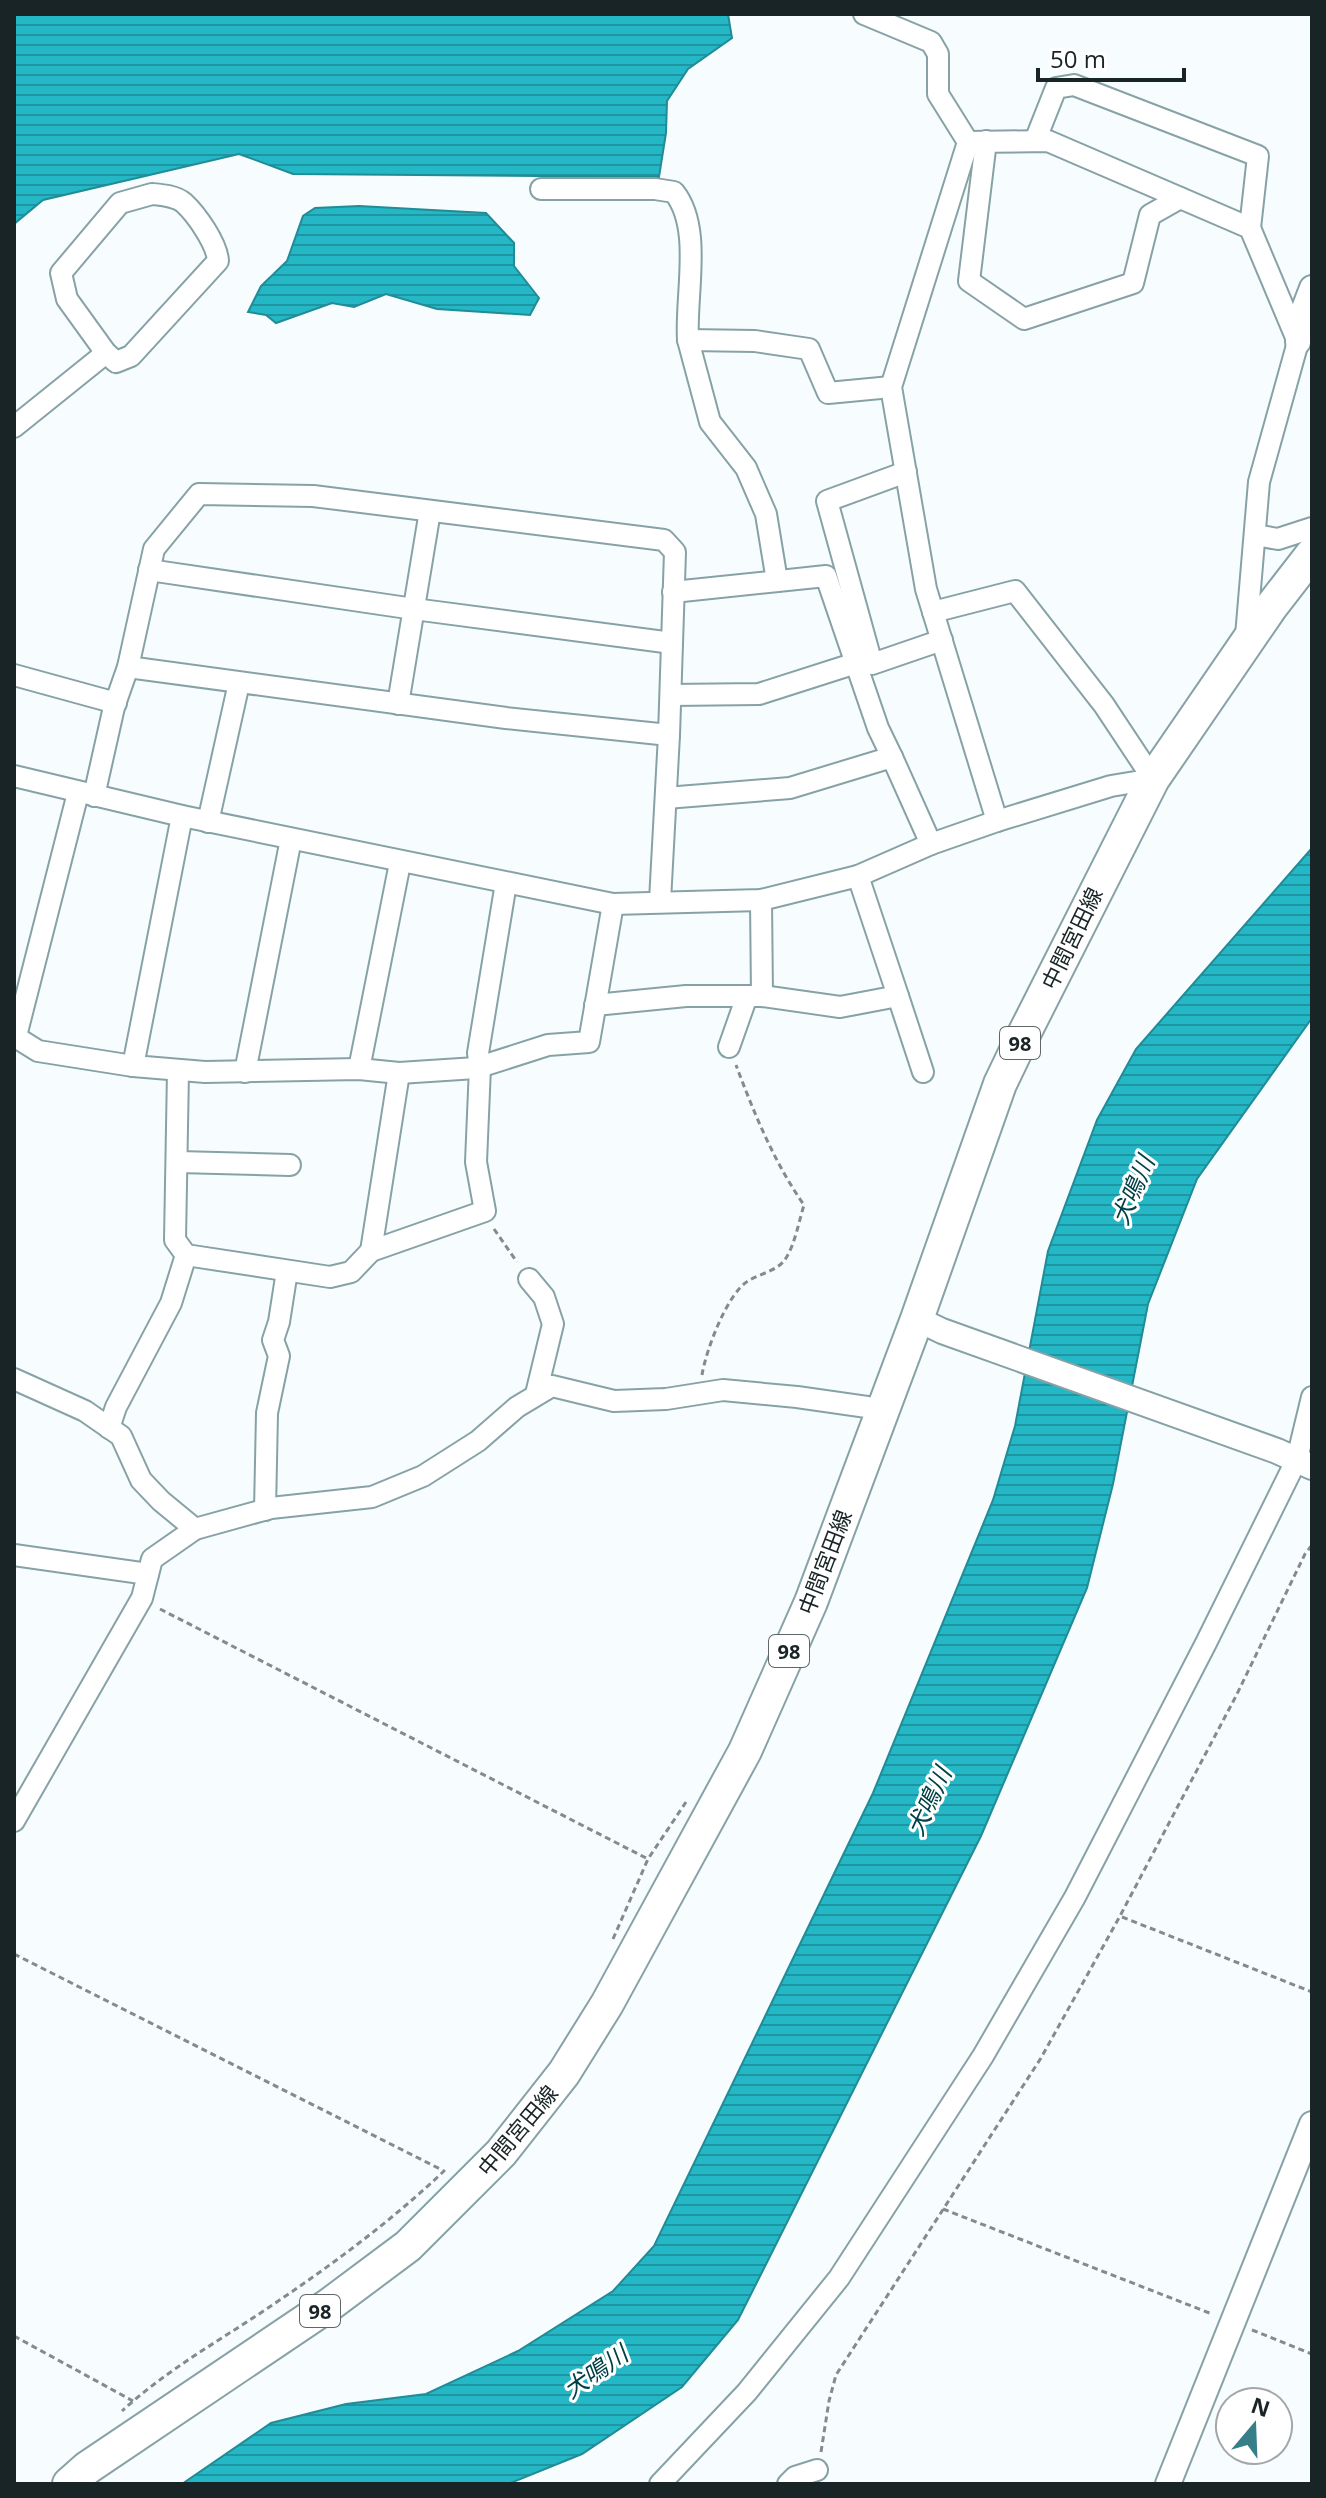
<svg xmlns="http://www.w3.org/2000/svg" width="1326" height="2498" viewBox="0 0 1326 2498" font-family="'Open Sans','Noto Sans JP',sans-serif">
<style>
.water{fill:url(#water-rules);stroke:#218b96;stroke-width:2}
.lines{fill:none;stroke-linecap:round;stroke-linejoin:round}
.minor-casing{stroke:#87a2a6;stroke-width:24}
.tertiary-casing{stroke:#87a2a6;stroke-width:28}
.primary-casing{stroke:#87a2a6;stroke-width:36}
.path{stroke:#828b8d;stroke-width:3;stroke-dasharray:6 4;stroke-linecap:butt}
.minor{stroke:#fff;stroke-width:20}
.tertiary{stroke:#fff;stroke-width:24}
.primary{stroke:#fff;stroke-width:32}
.labels{text-anchor:middle;dominant-baseline:central;stroke-width:6;stroke-linejoin:round;paint-order:stroke}
.shield{fill:#fff;stroke:#5e6667;stroke-width:2}
.shield-label{font-size:20px;font-weight:bold;fill:#192426}
.street-label{font-size:22px;fill:#192426;stroke:#fff}
.water-label{font-size:24px;font-style:italic;fill:#004147;stroke:#fff}
</style>
<defs>
<pattern id="water-rules" width="6" height="5" patternUnits="userSpaceOnUse" patternTransform="scale(2)"><rect width="6" height="5" fill="#24b7c6"/><path d="M0 2.5h6" fill="none" stroke="#1e95a1"/></pattern>
</defs>
<rect width="100%" height="100%" fill="#f7fdfe"/>
<g class="water">
<polygon points="14,14 728,14 732,38 688,69 667,101 666,133 659,177 293,174 239,154 43,200 14,224"/>
<polygon points="359,206 486,213 514,243 514,266 539,298 530,315 437,309 386,294 354,307 332,303 276,323 266,315 248,312 261,286 287,261 303,216 315,208"/>
<polygon points="1312,848 1312,1018 1197,1179 1148,1304 1113,1484 1087,1588 981,1836 738,2320 682,2387 582,2454 508,2484 182,2484 271,2423 346,2404 426,2394 518,2351 613,2291 654,2246 873,1793 993,1500 1015,1426 1048,1251 1097,1120 1136,1049"/>
</g>
<g class="lines">
<g class="minor-casing">
<g id="minor">
<polyline points="864,14 931,42 938,54 938,94 968,142 891,387 926,589 997,821"/>
<polyline points="986,141 969,281 1024,319 1133,283 1150,215 1180,198"/>
<polyline points="1035,141 1056,88 1074,85 1258,156 1250,228"/>
<polyline points="968,142 1048,141 1250,228 1298,342 1259,482 1246,636"/>
<path d="M541,189h114l19,3c29,36 11,103 14,148"/>
<path d="M152,194c11,1 24,2 32,9 13,12 33,41 34,58l-87,95 -15,6 -10,-9 -39,-54 -6,-26 59,-70z"/>
<polyline points="14,427 106,353"/>
<polyline points="906,472 827,501 872,664 942,640"/>
<polyline points="1255,535 1278,539 1312,528"/>
<polyline points="149,570 414,609 672,643"/>
<polyline points="777,581 766,514 746,468 710,422 688,340 755,341 809,349 828,393 891,387"/>
<polyline points="128,667 506,718 669,735"/>
<polyline points="14,675 116,703"/>
<polyline points="671,695 759,694 856,663"/>
<polyline points="398,704 430,511"/>
<polyline points="892,757 931,844"/>
<polyline points="14,776 182,816 613,904 761,900 858,876 931,844 997,821 1111,786 1153,779 1104,705 1015,591 933,612"/>
<polyline points="94,796 114,707 128,667 154,549 199,494 313,496 664,540 675,552 669,735 660,901"/>
<polyline points="666,798 790,788 892,757 878,728 826,576 673,592"/>
<polyline points="208,822 239,683"/>
<polyline points="762,996 840,1007 898,996 858,876"/>
<polyline points="898,996 923,1072"/>
<polyline points="595,1005 686,996 762,996 761,900"/>
<polyline points="14,1036 38,1051 133,1066 205,1072 359,1069 399,1073 476,1068 548,1045 589,1042 613,904"/>
<polyline points="16,1036 78,793"/>
<polyline points="729,1047 747,996"/>
<polyline points="133,1066 182,816"/>
<polyline points="359,1069 400,863"/>
<polyline points="178,1071 175,1240 186,1255 330,1277 351,1272 371,1251"/>
<polyline points="245,1072 291,839"/>
<polyline points="399,1073 371,1251 485,1211 476,1162 480,1067 478,1053 506,883"/>
<polyline points="178,1162 290,1165"/>
<polyline points="529,1279 544,1297 553,1324 536,1394"/>
<polyline points="14,1379 85,1411 121,1436 141,1480 161,1501 195,1529"/>
<polyline points="109,1428 116,1407 171,1303 186,1255"/>
<polyline points="265,1510 267,1413 279,1356 273,1340 279,1322 287,1271"/>
<polyline points="14,1555 148,1574"/>
<polyline points="14,1821 142,1598 152,1559 195,1529 271,1508 372,1497 423,1476 478,1441 517,1407 552,1386 614,1401 666,1399 723,1390 797,1397 867,1407 881,1412"/>
<polyline points="660,2484 747,2392 839,2278 983,2056 1075,1897 1206,1643 1297,1459 1312,1397"/>
<polyline points="788,2484 795,2477 817,2470"/>
</g>
</g>
<g class="tertiary-casing">
<g id="tertiary">
<polyline points="1298,342 1302,314 1312,288"/>
<polyline points="917,1319 942,1331 1277,1451 1312,1467"/>
<polyline points="1168,2484 1312,2124"/>
</g>
</g>
<g class="primary-casing">
<polyline id="primary" points="69,2484 87,2468 329,2305 408,2246 501,2153 564,2073 607,2004 745,1751 811,1602 917,1319 1000,1084 1023,1036 1153,779 1271,607 1312,554"/>
</g>
<g class="path">
<polyline points="494,1229 517,1262"/>
<path d="M702,1375c4,-25 25,-81 46,-94 13,-8 30,-10 38,-23 9,-14 13,-37 18,-53 -30,-43 -50,-92 -68,-140"/>
<polyline points="160,1609 648,1859"/>
<polyline points="1122,1917 1312,1992"/>
<polyline points="613,1939 648,1859 686,1802"/>
<path d="M14,1954l430,217c-58,55 -122,101 -188,145 -46,30 -94,58 -134,95"/>
<polyline points="943,2209 1212,2314"/>
<polyline points="1252,2330 1312,2354"/>
<polyline points="14,2336 133,2401"/>
<polyline points="821,2452 829,2401 836,2375 1041,2058 1120,1916 1236,1696 1305,1554 1312,1545"/>
</g>
<use href="#minor" class="minor"/>
<use href="#tertiary" class="tertiary"/>
<use href="#primary" class="primary"/>
</g>
<g class="labels">
<g class="shield">
<rect x="1000" y="1027" width="40" height="32" rx="6"/>
<rect x="769" y="1635" width="40" height="32" rx="6"/>
<rect x="300" y="2295" width="40" height="32" rx="6"/>
</g>
<g class="shield-label">
<text x="1020" y="1043">98</text>
<text x="789" y="1651">98</text>
<text x="320" y="2311">98</text>
</g>
<g class="street-label">
<text transform="translate(1071 938) rotate(-64)">中間宮田線</text>
<text transform="translate(824 1562) rotate(-69)">中間宮田線</text>
<text transform="translate(517 2130) rotate(-50)">中間宮田線</text>
</g>
<g class="water-label">
<text transform="translate(1132 1190) rotate(-67)">犬鳴川</text>
<text transform="translate(928 1801) rotate(-65)">犬鳴川</text>
<text transform="translate(595 2371) rotate(-35)">犬鳴川</text>
</g>
</g>
<rect width="1326" height="2498" fill="none" stroke="#192426" stroke-width="32"/>
<g transform="translate(1254 2426) rotate(19)"><circle r="38" fill="#ffffff" stroke="#a3a7a8" stroke-width="2"/>
<path d="M0-6L14 30L0 20L-14 30Z" fill="#377f88"/>
<text y="-12" font-size="22" font-weight="bold" text-anchor="middle" fill="#192426">N</text>
</g>
<path d="M1038 68v12h146v-12" fill="none" stroke="#192426" stroke-width="4"/>
<text x="1050" y="68" font-size="24" fill="#192426" stroke="#ffffff" stroke-width="6" paint-order="stroke">50 m</text>
</svg>
